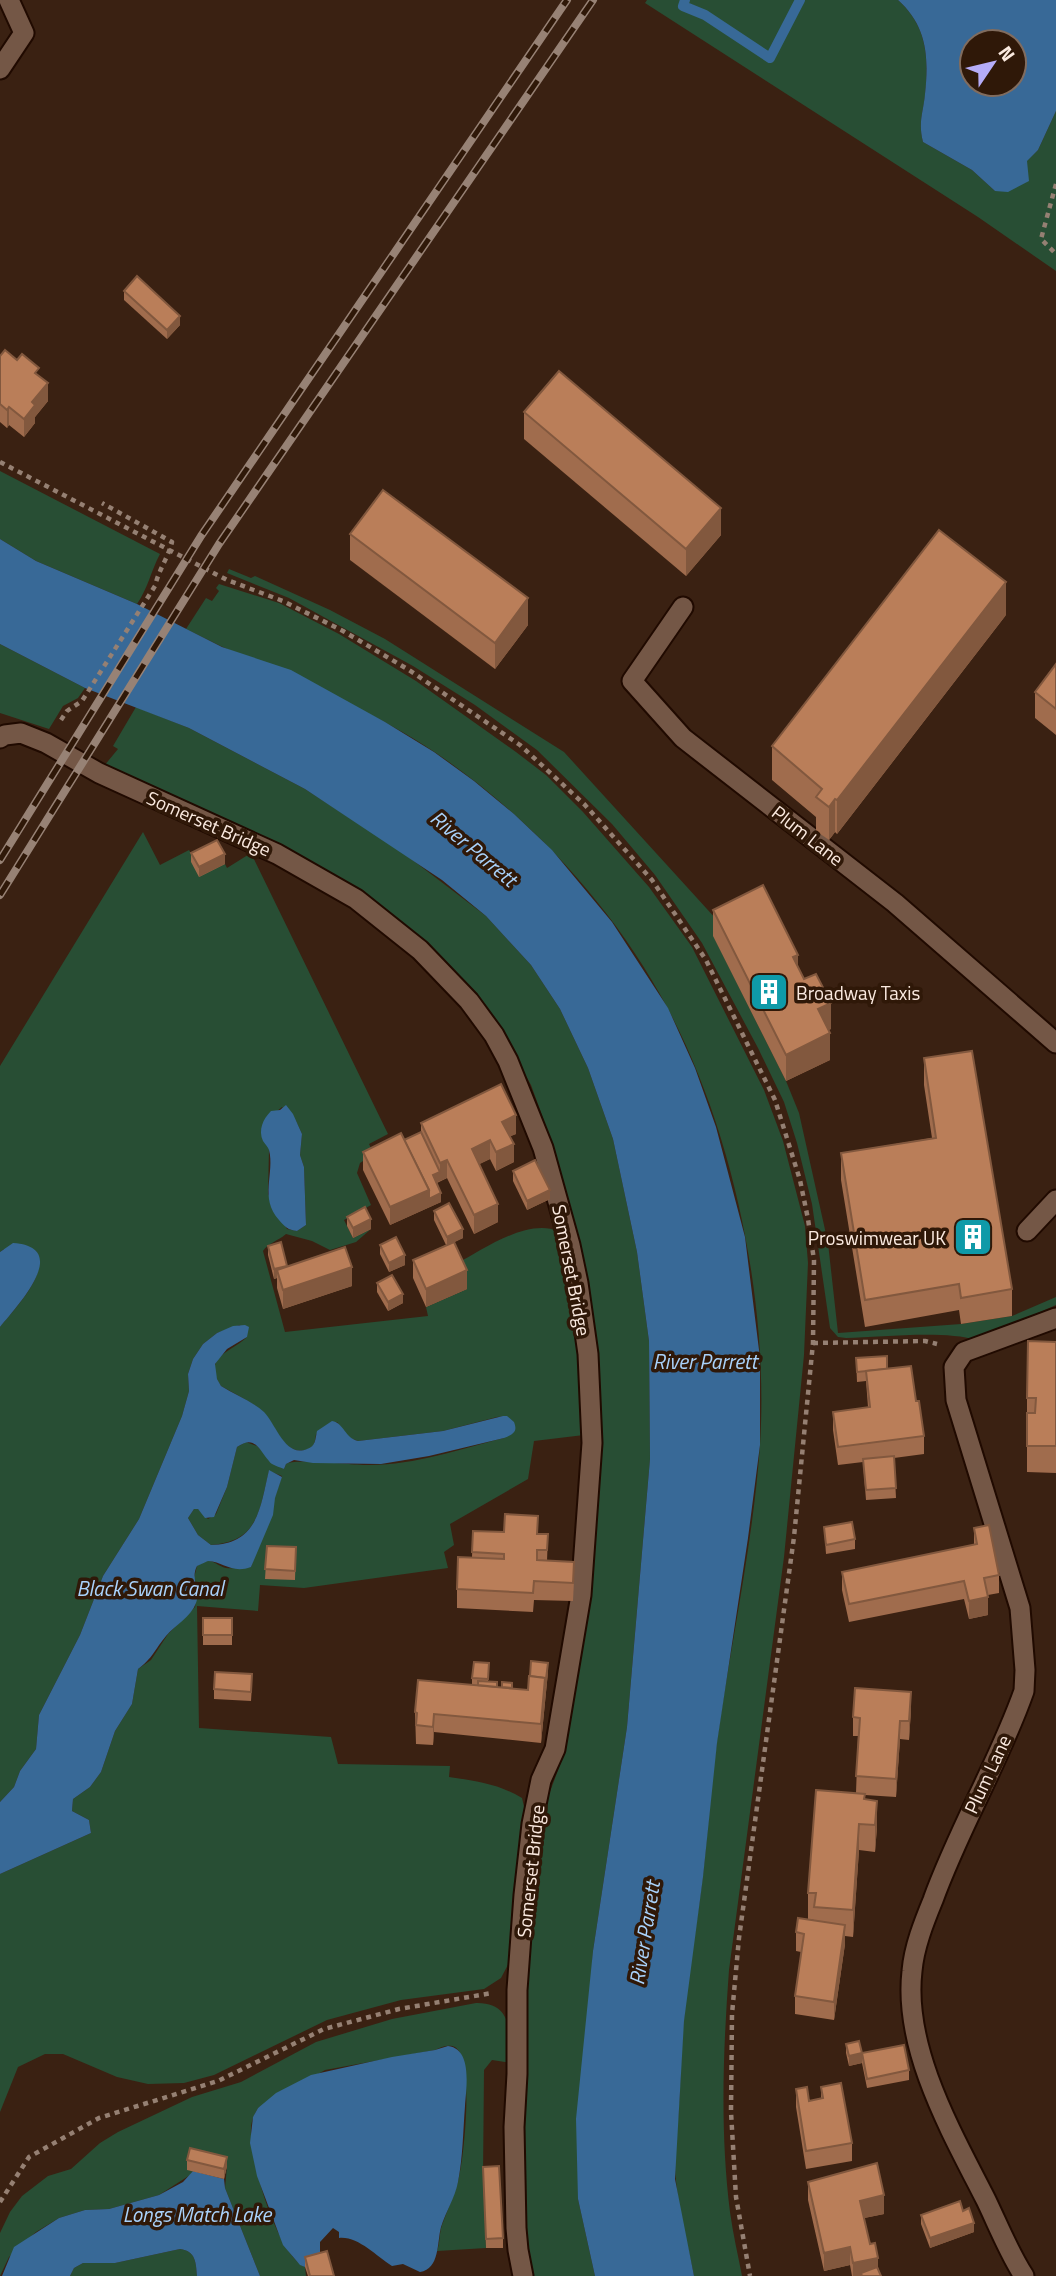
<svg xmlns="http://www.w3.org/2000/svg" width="1056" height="2276" viewBox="0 0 1056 2276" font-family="'Titillium Web',sans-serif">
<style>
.green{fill:#284e34;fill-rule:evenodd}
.water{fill:#386997;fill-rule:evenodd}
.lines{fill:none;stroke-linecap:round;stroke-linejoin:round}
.stream{stroke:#386997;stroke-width:10}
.service-casing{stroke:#200a00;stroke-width:23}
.minor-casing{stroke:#200a00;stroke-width:23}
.path{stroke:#958073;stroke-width:4.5;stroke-dasharray:5 5;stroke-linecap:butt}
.service{stroke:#745746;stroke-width:19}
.minor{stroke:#745746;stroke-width:19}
.rail-casing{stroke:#978275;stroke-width:8}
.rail{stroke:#2f1808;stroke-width:5;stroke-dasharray:16;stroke-linecap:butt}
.wall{fill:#a06c4d}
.shaded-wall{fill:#82583e}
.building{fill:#ba7e59;stroke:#82583e;stroke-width:2}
.labels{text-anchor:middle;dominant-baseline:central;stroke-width:7;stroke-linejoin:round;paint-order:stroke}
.street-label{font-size:19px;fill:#fbeae0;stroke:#2f1808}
.poi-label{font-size:19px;fill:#fbeae0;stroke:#2f1808;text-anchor:start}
.water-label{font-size:21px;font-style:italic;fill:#a9d2fb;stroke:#2f1808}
</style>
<rect width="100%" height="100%" fill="#3a2112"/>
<g class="green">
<path d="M647,0h251c29,26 31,57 27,95 -2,19 -7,27 -2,47l49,28 23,21 43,-41 18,-39v160l-78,-54 -333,-214z"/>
<path d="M0,471l160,83c-9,17 -12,34 -23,50l-101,-43 -36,-22z"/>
<path d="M229,569l22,9 4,-2 75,34 55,29 179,113 153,168 -3,17 72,144 13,32 29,130 10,90 123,-9 51,-8 44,-19v8l-80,35c-30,-10 -96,-3 -130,-2l-8,-1 -8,-9 -18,-124 -15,-61 -13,-41 -26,-54 -56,-105 -47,-68 -43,-51 -75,-74 -62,-45 -62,-39 -124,-68 -62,-25z"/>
<path d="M219,584l60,19 60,31 77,47 100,71 30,23 37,37 66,75 43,60 72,143 19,51 22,85 3,37 -4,92 -20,202 -55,413c-6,81 -9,162 1,242 3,22 8,43 12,64h-48c-6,-31 -15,-63 -18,-95 -3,-24 2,-52 3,-77 2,-28 2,-57 5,-86 5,-48 13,-95 19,-143 5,-45 8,-90 14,-134 14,-99 36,-197 43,-296 9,-141 -26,-313 -93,-438 -53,-100 -138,-191 -231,-254 -77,-52 -168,-82 -250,-124l20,-31 6,3 7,-10 -3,-3z"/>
<polygon points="0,644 85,688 78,698 63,706 49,729 0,713"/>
<polygon points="136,707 189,728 305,789 402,852 486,916 531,965 560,1009 588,1068 613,1139 637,1252 649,1341 650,1459 627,1727 593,1951 578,2199 595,2276 532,2276 527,2252 523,2205 526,2012 532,1916 537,1865 548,1797 564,1754 581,1655 596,1537 601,1437 582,1255 567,1196 543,1118 531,1085 514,1055 454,972 405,925 383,909 104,766 118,749 113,746"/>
<path d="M143,832l17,33 29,-15 6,10 4,16 26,-12 2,4 24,-15 137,281 -19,10 5,10 -14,9 -3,10 14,32 -27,15 9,18 18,-9 -15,13 -26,8 -18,-9 -26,-7c-8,7 -18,9 -23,17l22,81 143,-16 -2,-9 41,-18 -11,-25c26,-14 71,-46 102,-33l19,97 7,107 -50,6 -6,38 -78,45 4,21 -10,7 4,16 -144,20 -44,-3 -2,26 -61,-5 2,122 132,9 7,27 112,2 -1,11c27,4 50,7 73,21l3,13 -13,146 -11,21 -17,11 -83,11 -74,20 -113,55 -30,8 -36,1 -31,-7 -54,-23h-18l-27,13 -18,45v-238l91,-41 -2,-13 -17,-9 1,-12 17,-12 11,-15 14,-41 17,-27 6,-35 13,-9 17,-26 27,-27 2,-13 -3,-16 3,-12c15,-11 17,-1 29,2 8,1 18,-1 25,-1l31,-91 -13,-5c-10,40 -10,70 -58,74l-13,-10 -10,-17 6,-9h4l10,10 8,-5 11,-27 10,-40 9,-5 11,4 10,10 17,13 2,-5c13,-6 63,1 80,1 46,1 94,-16 138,-27l3,-22 -10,1 -54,14 -85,10 -10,-4 -11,-15 -21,12c-1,9 -2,14 -11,16 -22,5 -30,-27 -42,-38 -12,-11 -28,-18 -42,-26 -20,-29 11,-34 26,-49l-7,-12 -23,8 -14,11 -10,15 -5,15 1,17 -7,25 -43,103 -36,57 -23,59 -41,80 -3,34 -16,22 -6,16 -14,15v-475c14,-18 50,-53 36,-76l-32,-2 -4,3v-186zM282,1107l14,14 6,13 -2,21 4,12 2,58 -9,6 -10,-2 -19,-35 1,-45 7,-37z"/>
<path d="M476,2003c38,-1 34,33 35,60l-19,-3 -8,10 -1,107 3,71 -49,3c3,-8 2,-17 5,-26 5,-14 11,-27 15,-40 7,-22 18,-126 -2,-138 -6,-3 -14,0 -20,3l-110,20 -67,38c-4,7 -7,13 -7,21 -2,30 26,125 54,138l1,9h-46l-35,-88 2,-22 -40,3 6,2 -3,4 -31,20 -50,14 -24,1 -26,8 -23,14 -27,25 -9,19v-43l10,-21 12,-16 26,-20 23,-7 29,-26 18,-11 74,-35 49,-15 75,-40 76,-23z"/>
<path d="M180,2249c16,2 16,14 17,27h-127l4,-8 9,-5h32z"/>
</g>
<g class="water">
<path d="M898,0h158v111l-18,39 -11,11 2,20 -21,11 -13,-1 -23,-21 -49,-28c-5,-20 0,-28 2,-48 4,-37 2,-68 -27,-94zM972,42h42v42h-42z"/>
<polygon points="0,539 36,561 137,604 222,647 291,670 385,722 434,752 474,781 514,814 552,850 612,922 668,1008 695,1068 716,1127 745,1237 760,1358 760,1445 748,1538 717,1743 703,1877 684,2021 675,2179 694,2276 595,2276 578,2199 576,2119 593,1951 627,1727 650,1459 649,1341 637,1252 613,1139 588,1068 560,1009 531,965 486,916 442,880 305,789 189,728 85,688 0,644"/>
<path d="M286,1105l7,9 9,20 -2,21 4,12 2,58 -9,6c-9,-1 -12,-4 -18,-11 -20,-22 -4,-47 -10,-70 -1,-3 -4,-6 -6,-9 -5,-11 0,-22 8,-30l9,-1z"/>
<path d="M13,1243c60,4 4,63 -13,84v-75z"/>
<path d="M245,1325l4,2 -2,10 -20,12 -12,15 2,15 4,7c14,9 31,15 43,26 12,12 21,46 43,37 9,-3 8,-9 10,-18l15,-10c12,2 13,17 26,20l85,-10 60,-15h4l7,6c4,10 -1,12 -10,16l-75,18 -48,8 -68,-1 -19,-3 -8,4 -2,5c-4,-2 -13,-4 -15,-8 -10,-11 -14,-27 -32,-14l-10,40 -13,30 -9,1 -7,-9h-4l-6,9 10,17 13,10c47,-1 49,-37 58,-75l13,7 -7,21 -2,17 -22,52c-19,7 -27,-5 -43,-6l-11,5c-7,13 4,25 -1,37 -5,14 -21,22 -30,33 -11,13 -13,22 -28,33l-6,35 -17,27 -14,41 -11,15 -17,12 -1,12 17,9 2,13 -91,41v-72l14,-15 6,-16 16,-22 3,-34 41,-80 23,-59 36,-57 43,-103 7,-25 -1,-17 5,-15 10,-15 14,-11 16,-7z"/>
<path d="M448,2046c25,3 18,43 17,60 -2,25 -2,51 -7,76 -3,16 -12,29 -17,45 -4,15 -1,42 -21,45l-17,-8 -11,2c-16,-10 -34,-30 -53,-28v-6l-6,-4 -13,14v21l-15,4 -5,-2 -17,-20 -26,-69 -7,-33 3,-26 5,-9 18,-15 35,-18 81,-18 43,-7z"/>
<path d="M193,2171l31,8 1,9 35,88h-63c-1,-13 -1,-25 -17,-27l-65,14h-32l-9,5 -4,8h-68l12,-29 45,-29 26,-8 24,-1 50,-14 24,-13z"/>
</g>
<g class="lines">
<polyline class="stream" points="685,0 683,6 705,15 770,58 800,0"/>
<g class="service-casing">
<g id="service">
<polyline points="0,69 24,33 9,0"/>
<polyline points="1027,1231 1056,1200"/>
</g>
</g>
<g class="minor-casing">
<g id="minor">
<polyline points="683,607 632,681 683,738 895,903 1056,1043"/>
<polyline points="0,738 5,735 21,733 46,743 99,773 277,854 356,899 420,950 469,1001 494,1035 508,1061 543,1148 570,1245 578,1283 588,1354 592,1443 581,1595 555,1749 541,1780 532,1824 524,1895 517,1990 517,2074 514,2127 516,2228 518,2250 523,2276"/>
<path d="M1024,2276c-15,-23 -26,-51 -38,-76 -34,-67 -83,-151 -74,-229 2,-24 12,-49 21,-71 26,-72 66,-138 91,-209l1,-21 -5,-62 -64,-208 -2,-33 10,-15 92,-34"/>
</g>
</g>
<g class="path">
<polyline points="1056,184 1041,239 1056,254"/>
<polyline points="0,462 227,580 283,601 343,631 409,670 520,745 585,805 652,880 706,960 775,1100 800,1180 808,1219 814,1260 813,1343 794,1537 739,1938 732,2014 731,2112 736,2197 750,2276"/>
<path d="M61,720l6,-9 15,-10 73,-115c4,-17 13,-28 17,-44l-70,-39"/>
<polyline points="813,1343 925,1341 937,1344"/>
<polyline points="0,2202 29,2157 99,2118 218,2081 324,2029 399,2009 492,1993"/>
</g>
<use href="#service" class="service"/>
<use href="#minor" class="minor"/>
<g class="rail-casing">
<g id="rail">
<polyline points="0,860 201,536 567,0"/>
<polyline points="0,895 219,544 593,0"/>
</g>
</g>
<use href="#rail" class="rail"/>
</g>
<g class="wall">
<polygon points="124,291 180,325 167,339 124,300"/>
<polygon points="0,356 39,376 48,401 35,417 35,423 24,437 9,425 7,428 0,422"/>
<polygon points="524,412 721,535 686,576 524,439"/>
<polygon points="350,534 528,625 495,669 350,560"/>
<polygon points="1006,615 837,834 835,832 829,840 816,831 816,817 772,780 772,746"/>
<polygon points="1056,664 1056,735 1035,718 1035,692"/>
<polygon points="191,853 225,864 199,877 191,862"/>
<polygon points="713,910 798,967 831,1029 828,1030 830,1060 786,1081 713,936"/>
<polygon points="924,1058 1012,1289 1012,1316 961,1324 959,1310 865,1327 841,1180 841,1153 932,1138 924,1085"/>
<polygon points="421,1123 516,1134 510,1136 514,1162 496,1171 490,1159 479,1164 498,1222 474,1234 447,1178 437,1183 441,1202 390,1225 363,1170 363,1152 404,1140 421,1132"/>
<polygon points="513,1171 550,1199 527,1210 513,1181"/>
<polygon points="434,1211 463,1238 454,1242 467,1289 426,1307 413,1278 413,1260 446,1245 434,1220"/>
<polygon points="347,1217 371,1229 353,1238 347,1226"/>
<polygon points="380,1245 405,1265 389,1272 380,1254"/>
<polygon points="268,1246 287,1267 352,1286 283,1309 277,1288 277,1278 274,1279 268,1255"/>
<polygon points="377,1283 403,1303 388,1311 377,1292"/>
<polygon points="1056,1342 1056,1473 1027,1472 1027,1398"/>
<polygon points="856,1358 887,1369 916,1401 924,1436 924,1454 894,1458 896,1498 866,1500 863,1462 838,1465 833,1430 833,1412 868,1407 866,1381 857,1382"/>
<polygon points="824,1527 855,1539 855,1549 826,1554"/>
<polygon points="974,1528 999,1575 999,1593 988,1595 988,1615 969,1619 964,1599 849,1622 842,1590 842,1572 974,1545"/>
<polygon points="473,1531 548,1534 547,1561 574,1580 573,1601 534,1600 533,1612 457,1608 457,1589 472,1557"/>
<polygon points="267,1546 296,1547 295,1580 265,1579"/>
<rect x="203" y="1618" width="29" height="27"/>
<polygon points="489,1663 488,1682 497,1687 528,1690 548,1672 541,1743 434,1732 433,1745 416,1744 415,1712 472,1685 472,1678"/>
<polygon points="252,1684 251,1701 214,1699 214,1689"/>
<polygon points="911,1710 909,1740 900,1739 896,1797 865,1795 865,1799 877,1827 875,1852 859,1850 853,1937 845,1936 845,1944 834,2020 795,2014 795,1996 801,1952 796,1951 796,1932 814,1921 814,1920 808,1919 808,1893 856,1793 858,1736 853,1736 853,1717"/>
<polygon points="846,2044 862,2053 909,2070 909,2080 867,2088 862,2063 849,2066 846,2053"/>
<polygon points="821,2087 852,2143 852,2161 806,2169 796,2107 796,2089 809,2101 821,2098"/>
<polygon points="187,2160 227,2166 224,2179 187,2170"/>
<polygon points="483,2177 503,2238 503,2248 486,2248"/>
<polygon points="808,2182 884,2214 864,2218 870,2244 881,2276 852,2276 850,2265 824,2271 808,2200"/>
<polygon points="963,2211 974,2232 930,2248 921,2224 921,2215"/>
<polygon points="305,2257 334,2276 308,2276 305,2267"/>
</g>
<g class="shaded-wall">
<polygon points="180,316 180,325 167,339 167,330"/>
<polygon points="48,383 48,401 35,417 35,423 24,437 24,419 32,402"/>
<polygon points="9,407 9,425 7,428 7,410"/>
<polygon points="721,508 721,535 686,576 686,549"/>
<polygon points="1006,582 1006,615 837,834 837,800"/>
<polygon points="528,598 528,625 495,669 495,643"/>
<polygon points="835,799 835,832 829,840 829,807"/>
<polygon points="225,854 225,864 199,877 199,867"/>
<polygon points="798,955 798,982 793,957"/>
<polygon points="831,1003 831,1029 818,1035 818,1009"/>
<polygon points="830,1033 830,1060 786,1081 786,1055"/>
<polygon points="516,1115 516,1134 502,1140 502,1122"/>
<polygon points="490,1140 490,1159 472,1168 472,1149"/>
<polygon points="514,1144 514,1162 496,1171 496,1152"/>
<polygon points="447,1160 447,1178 433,1184 433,1175 440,1172 440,1163"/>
<polygon points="429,1190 441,1193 441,1202 390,1225 390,1207"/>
<polygon points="550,1190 550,1199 527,1210 527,1201"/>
<polygon points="498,1204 498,1222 474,1234 474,1215"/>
<polygon points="371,1219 371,1229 353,1238 353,1228"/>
<polygon points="463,1229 463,1238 447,1246 447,1237"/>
<polygon points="405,1255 405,1265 389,1272 389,1263"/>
<polygon points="287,1266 287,1275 277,1270 277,1278 274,1279 274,1269"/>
<polygon points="352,1267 352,1286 283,1309 283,1290"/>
<polygon points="467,1270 467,1289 426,1307 426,1289"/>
<polygon points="403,1294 403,1303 388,1311 388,1302"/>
<polygon points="988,1597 988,1615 969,1619 969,1601"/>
<polygon points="548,1663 548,1672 541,1743 541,1724"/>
<polygon points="911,1692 911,1710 909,1740 909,1721"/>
<polygon points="434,1714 434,1732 433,1745 433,1727"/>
<polygon points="900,1721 900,1739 896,1797 896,1779"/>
<polygon points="877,1801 877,1827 875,1852 875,1825"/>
<polygon points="859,1824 859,1850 853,1937 853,1910"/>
<polygon points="845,1925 845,1944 834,2020 834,2002"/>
<polygon points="862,2053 862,2063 849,2066 849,2056"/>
<polygon points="227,2157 227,2166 224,2179 224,2169"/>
<polygon points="884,2195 884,2214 860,2219 860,2201"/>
<polygon points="974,2223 974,2232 930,2248 930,2238"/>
<polygon points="850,2247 850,2265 824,2271 824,2253"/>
<polygon points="878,2258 878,2276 861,2273 861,2276 853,2276 853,2263"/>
</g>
<g class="building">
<polygon points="137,276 180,316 167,330 124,291"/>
<polygon points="5,350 17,360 22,354 39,368 35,373 48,383 32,402 35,405 24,419 9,407 7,410 0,404 0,356"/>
<polygon points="559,371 721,508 686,549 524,412"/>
<polygon points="383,490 528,598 495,643 350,534"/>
<polygon points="939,530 1006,582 837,800 835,799 829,807 816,797 822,789 772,746"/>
<polygon points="1056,664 1056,709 1035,692"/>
<polygon points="217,840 225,854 199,867 191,853"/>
<polygon points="763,885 798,955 793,957 804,979 816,974 831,1003 818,1009 830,1033 786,1055 713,910"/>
<polygon points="972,1051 1012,1289 961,1298 959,1284 865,1300 841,1153 936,1138 924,1058"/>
<polygon points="501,1084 516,1115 502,1122 514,1144 496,1152 490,1140 472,1149 498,1204 474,1215 447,1160 440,1163 421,1123"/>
<polygon points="421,1132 440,1172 433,1175 441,1193 429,1199 429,1190 404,1140"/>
<polygon points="401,1133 429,1190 390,1207 363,1152"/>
<polygon points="535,1160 550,1190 527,1201 513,1171"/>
<polygon points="449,1203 463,1229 447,1237 434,1211"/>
<polygon points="365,1207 371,1219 353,1228 347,1217"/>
<polygon points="396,1237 405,1255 389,1263 380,1245"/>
<polygon points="281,1242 287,1266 274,1269 268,1246"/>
<polygon points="454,1242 467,1270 426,1289 413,1260"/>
<polygon points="345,1247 352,1267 283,1290 277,1270"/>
<polygon points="392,1275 403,1294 388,1302 377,1283"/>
<polygon points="1028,1341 1056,1342 1056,1446 1027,1446 1027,1413 1035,1413 1036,1398 1027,1398"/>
<polygon points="887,1356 887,1369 857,1372 856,1358"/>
<polygon points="911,1366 916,1401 919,1401 924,1436 838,1447 833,1412 870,1407 866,1371"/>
<polygon points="894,1456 896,1488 866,1490 863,1459"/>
<polygon points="505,1514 538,1516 537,1534 548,1534 547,1550 537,1550 537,1560 574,1562 573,1583 534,1581 533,1593 457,1589 458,1557 504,1559 504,1554 472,1552 473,1531 504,1532"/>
<polygon points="852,1522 855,1539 826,1545 824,1527"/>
<polygon points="989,1525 999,1575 984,1578 988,1597 969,1601 964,1581 849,1604 842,1572 977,1544 974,1528"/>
<polygon points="267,1546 296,1547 295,1571 265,1569"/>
<rect x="203" y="1618" width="29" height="17"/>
<polygon points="531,1661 548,1663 545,1687 545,1678 530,1676"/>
<polygon points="474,1662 489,1663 488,1679 472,1678"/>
<polygon points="215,1672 252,1674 251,1692 214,1689"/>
<polygon points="529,1676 545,1678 541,1724 434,1714 433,1727 416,1725 417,1713 415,1712 418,1680 528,1690"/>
<polygon points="478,1681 497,1682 497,1687 478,1685"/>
<polygon points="502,1682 512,1683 512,1688 502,1687"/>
<polygon points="855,1688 911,1692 909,1721 900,1721 896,1779 856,1776 860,1718 853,1717"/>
<polygon points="816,1790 865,1794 864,1799 877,1801 875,1825 859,1824 853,1910 814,1907 816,1893 808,1893"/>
<polygon points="798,1918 845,1925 834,2002 795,1996 804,1934 796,1932"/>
<polygon points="859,2041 862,2053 849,2056 846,2044"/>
<polygon points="904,2045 909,2070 867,2079 862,2053"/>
<polygon points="841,2083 852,2143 806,2151 796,2089 807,2087 809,2101 823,2098 821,2087"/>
<polygon points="190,2148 227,2157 224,2169 187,2160"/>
<polygon points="877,2163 884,2195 860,2201 870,2244 875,2243 878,2258 853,2263 850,2247 824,2253 808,2182"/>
<polygon points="499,2166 503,2238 486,2239 483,2167"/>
<polygon points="960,2201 963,2211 969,2208 974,2223 930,2238 921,2215"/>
<polygon points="327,2251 334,2276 310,2276 305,2257"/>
<polygon points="877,2267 881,2276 862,2276 861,2273"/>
</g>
<defs>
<g id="building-square" transform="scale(2.0125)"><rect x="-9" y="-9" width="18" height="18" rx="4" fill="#0f9aa8" stroke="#2f1808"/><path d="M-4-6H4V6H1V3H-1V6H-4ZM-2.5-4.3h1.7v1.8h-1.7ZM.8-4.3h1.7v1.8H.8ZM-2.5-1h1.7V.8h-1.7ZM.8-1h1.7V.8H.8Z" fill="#fff"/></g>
</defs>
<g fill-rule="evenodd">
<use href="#building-square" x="769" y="992"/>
<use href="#building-square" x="973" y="1237"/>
</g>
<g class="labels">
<g class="street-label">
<text transform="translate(209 823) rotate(24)">Somerset Bridge</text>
<text transform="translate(808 835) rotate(38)">Plum Lane</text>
<text transform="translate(572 1270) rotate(79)">Somerset Bridge</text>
<text transform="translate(987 1774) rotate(-65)">Plum Lane</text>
<text transform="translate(530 1871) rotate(-84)">Somerset Bridge</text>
</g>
<g class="poi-label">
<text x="796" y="992">Broadway Taxis</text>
<text x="946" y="1237" text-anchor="end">Proswimwear UK</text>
</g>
<g class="water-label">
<text transform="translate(474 848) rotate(40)">River Parrett</text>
<text x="705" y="1361">River Parrett</text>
<text x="150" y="1588">Black Swan Canal</text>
<text transform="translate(644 1933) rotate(-81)">River Parrett</text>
<text x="197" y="2214">Longs Match Lake</text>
</g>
</g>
<g transform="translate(993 63) rotate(55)"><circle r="33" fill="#2f1808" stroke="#816c5e" stroke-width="2"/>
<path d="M0-5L12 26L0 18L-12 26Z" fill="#b5acf8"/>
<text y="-10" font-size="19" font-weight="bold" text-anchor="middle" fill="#fbeae0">N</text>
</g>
</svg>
